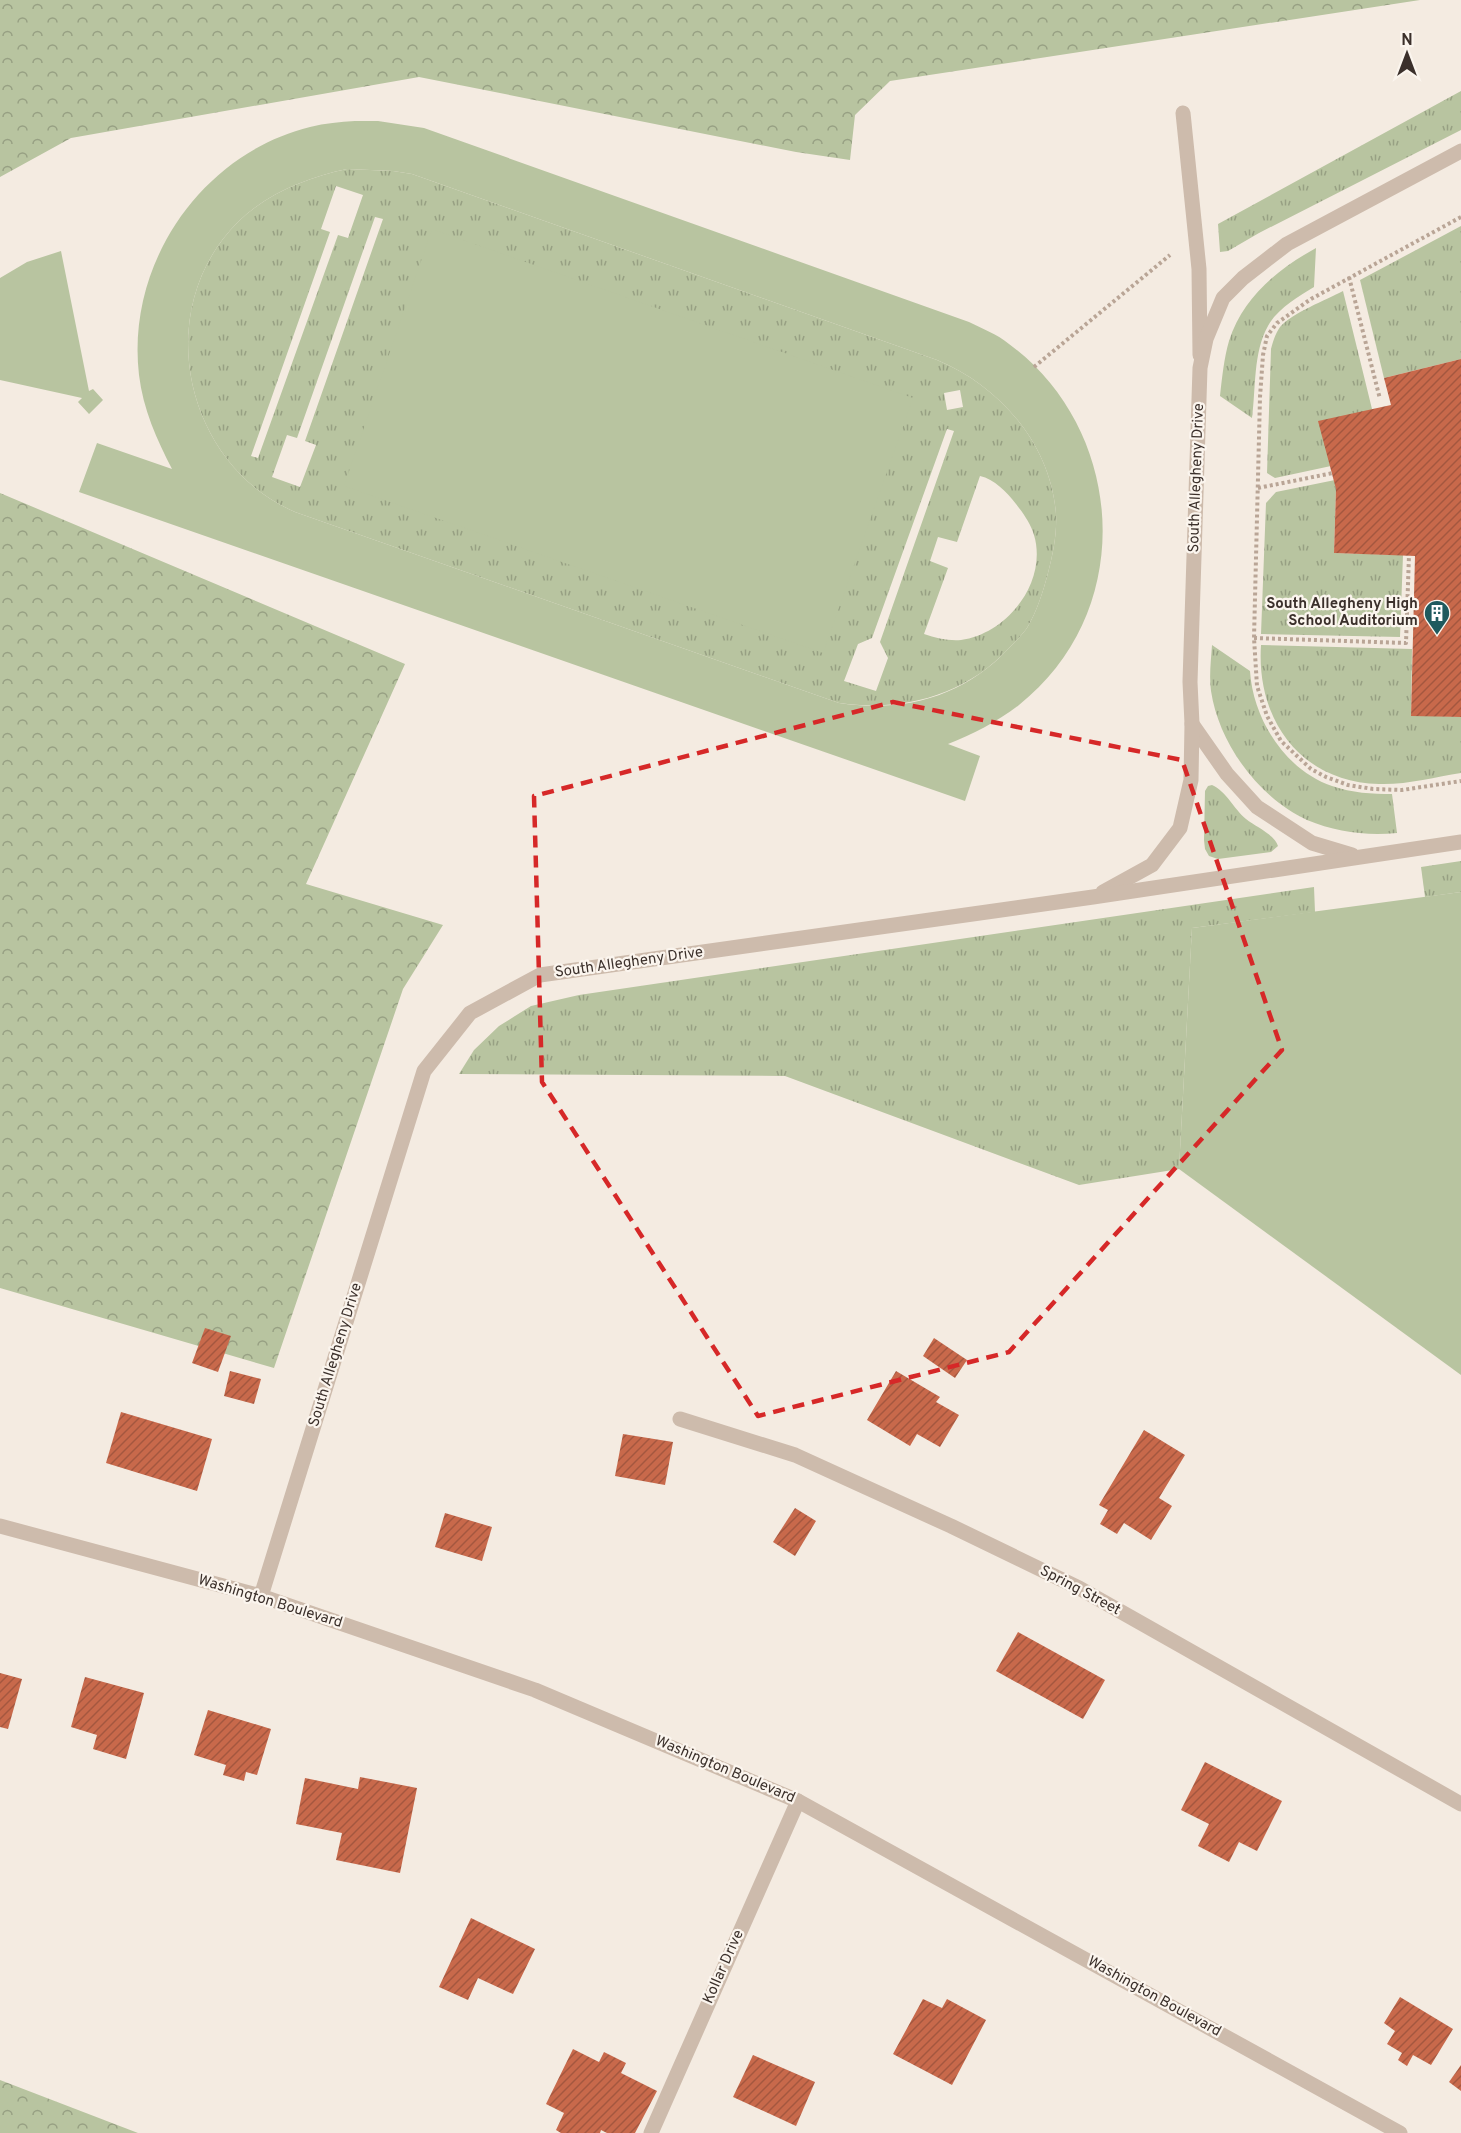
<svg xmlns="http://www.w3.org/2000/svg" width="1461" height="2133" viewBox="0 0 1461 2133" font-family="Overpass,sans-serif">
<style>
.grass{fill:url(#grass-tufts);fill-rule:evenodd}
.forest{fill:url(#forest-crowns)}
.pitch{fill:#b8c4a0;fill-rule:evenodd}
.building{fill:url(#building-hatch)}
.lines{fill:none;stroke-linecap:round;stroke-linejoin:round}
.path{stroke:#b9a596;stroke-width:4;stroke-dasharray:3 3;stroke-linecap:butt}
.service{stroke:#cdbbac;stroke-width:15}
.minor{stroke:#cdbbac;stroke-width:15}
.tertiary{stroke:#cdbbac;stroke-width:15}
.marked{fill:none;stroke:#d62828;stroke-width:4.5;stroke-dasharray:12 8;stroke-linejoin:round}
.labels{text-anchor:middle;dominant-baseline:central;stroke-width:4.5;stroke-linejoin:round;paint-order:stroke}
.street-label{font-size:15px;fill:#3b302b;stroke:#fbf5ee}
.poi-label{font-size:15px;font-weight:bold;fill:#3b302b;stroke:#fbf5ee;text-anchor:end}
</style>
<defs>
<pattern id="grass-tufts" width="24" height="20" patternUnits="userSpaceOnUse" patternTransform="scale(1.5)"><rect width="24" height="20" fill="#b8c4a0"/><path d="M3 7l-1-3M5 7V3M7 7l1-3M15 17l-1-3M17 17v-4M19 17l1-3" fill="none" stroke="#97a083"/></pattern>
<pattern id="forest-crowns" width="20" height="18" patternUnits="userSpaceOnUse" patternTransform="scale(1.5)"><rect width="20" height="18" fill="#b8c4a0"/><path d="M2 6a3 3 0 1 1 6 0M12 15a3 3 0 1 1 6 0" fill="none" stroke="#97a083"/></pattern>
<pattern id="building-hatch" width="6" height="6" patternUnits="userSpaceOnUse" patternTransform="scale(1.5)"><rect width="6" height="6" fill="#c8694b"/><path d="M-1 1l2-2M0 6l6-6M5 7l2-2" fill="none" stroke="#a4573f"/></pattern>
</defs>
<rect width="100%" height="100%" fill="#f4ebe1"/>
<g class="grass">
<polygon points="1461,91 1461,130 1259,233 1228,251 1220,252 1218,224"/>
<path d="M347,169l46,2 19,3 525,186c63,26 114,85 119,154 1,20 -3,40 -8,59 -5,19 -11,38 -21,55 -5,7 -12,14 -18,20 -44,48 -107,64 -170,55l-544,-191c-103,-44 -141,-183 -72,-273 30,-40 77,-60 124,-70zM336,186l27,9 -15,43 -10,-3 -80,223 -7,-2 79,-224 -9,-3zM375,217l8,2 -78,222 11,4 -16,42 -28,-10 15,-42 10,3zM960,390l3,17 -16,3 -3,-17zM947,429l7,2 -74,211 8,16 -12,33 -32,-10 14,-37 14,-6zM980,476c14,3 27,16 36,28 7,9 15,20 18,31 14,47 -27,99 -73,105 -13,1 -25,-2 -37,-6l24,-66 -18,-7 8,-24 19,5z"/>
<polygon points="1461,226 1461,359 1384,378 1360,280"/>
<path d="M1316,248l-2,39c-16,10 -37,22 -46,39 -15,26 -12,63 -16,92l-32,-22c2,-18 4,-38 9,-55 14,-44 49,-72 87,-93z"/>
<path d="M1343,291l29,118 -41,57 -56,12 -8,-5 4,-124c2,-7 4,-15 9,-22 12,-14 46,-27 63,-36z"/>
<polygon points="1335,480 1336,489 1334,553 1403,555 1400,637 1261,634 1266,503 1276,492"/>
<path d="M1212,645l38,26c3,48 35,99 82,115 20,7 40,8 60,8l5,39c-31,3 -61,-1 -90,-13 -48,-22 -88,-76 -96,-129 -2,-15 0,-31 1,-46z"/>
<path d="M1261,645l151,4 -1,66 50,2v56c-26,4 -55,12 -82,11 -79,-2 -123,-65 -118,-139z"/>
<path d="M1212,785c14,6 22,24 34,34 10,8 28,15 32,27l-7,6 -53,7 -9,-3 -4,-7 -1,-9 1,-49 3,-5z"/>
<polygon points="1461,861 1461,892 1425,897 1421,867"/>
<polygon points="1314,887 1315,912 1192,928 1179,1169 1079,1185 785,1076 459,1074 474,1050 499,1026 531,1006 579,995"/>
</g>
<g class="forest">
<polygon points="0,0 1420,0 890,81 855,115 850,160 796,152 419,77 71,138 0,177"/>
<polygon points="0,493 405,664 306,884 443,925 403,989 274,1368 0,1288"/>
<polygon points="0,2080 138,2133 0,2133"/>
</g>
<g class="pitch">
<path d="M355,121h23l46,7 545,194c14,7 28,12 40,22 118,87 128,268 10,361 -22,17 -46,29 -71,39l32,12 -15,45 -886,-309 18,-49 75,26c-15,-29 -29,-60 -33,-94 -13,-111 62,-221 171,-248 15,-4 30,-5 45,-6zM347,169l46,2 19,3 525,186c63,26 114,85 119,154 1,20 -3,40 -8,59 -5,19 -11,38 -21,55 -5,7 -12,14 -18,20 -45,49 -106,65 -170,55l-544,-191c-103,-44 -141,-183 -72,-273 30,-40 77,-60 124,-70z"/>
<polygon points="432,229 913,398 823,653 344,486"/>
<polygon points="61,251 89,391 93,389 103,400 89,414 78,402 82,398 0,380 0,278 27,262"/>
<polygon points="1461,892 1461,1375 1179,1169 1192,928"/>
</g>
<g class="building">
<polygon points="1461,359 1461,717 1411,716 1415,556 1334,553 1336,489 1318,421 1391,405 1384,378"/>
<polygon points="205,1328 231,1336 218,1372 192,1363"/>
<polygon points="934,1338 967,1360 955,1378 923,1356"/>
<polygon points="230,1371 261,1379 254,1404 224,1396"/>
<polygon points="896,1371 940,1397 936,1402 959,1415 940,1447 917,1434 910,1446 867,1420"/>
<polygon points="121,1412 212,1439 197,1491 106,1463"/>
<polygon points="1144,1430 1185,1455 1159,1498 1172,1506 1151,1540 1124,1523 1117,1534 1100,1524 1108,1510 1099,1505"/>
<polygon points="623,1434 673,1442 665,1485 615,1476"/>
<polygon points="795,1508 816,1521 795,1556 773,1542"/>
<polygon points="445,1513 492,1527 482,1561 435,1547"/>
<polygon points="1018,1632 1105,1680 1083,1719 996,1671"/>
<polygon points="0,1673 22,1679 8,1729 0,1727"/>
<polygon points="85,1677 144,1693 126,1759 93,1749 97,1735 71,1727"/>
<polygon points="208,1710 271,1729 257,1775 246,1772 244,1781 223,1775 226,1765 194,1755"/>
<polygon points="1205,1762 1282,1801 1257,1851 1239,1842 1229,1862 1198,1846 1209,1824 1181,1810"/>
<polygon points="360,1777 417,1788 400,1873 336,1860 342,1833 296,1824 305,1778 358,1789"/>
<polygon points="471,1918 535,1949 513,1994 478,1978 468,2000 439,1987"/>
<polygon points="1400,1997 1453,2029 1431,2065 1413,2055 1407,2066 1398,2060 1402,2053 1387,2044 1395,2031 1384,2023"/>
<polygon points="923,1999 942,2008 947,1999 986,2020 952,2085 893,2054"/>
<polygon points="573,2049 599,2062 604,2052 626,2063 621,2073 657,2091 635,2133 607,2133 601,2130 600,2133 561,2133 556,2130 564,2113 546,2104"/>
<polygon points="753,2055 815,2082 796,2126 733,2097"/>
<polygon points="1461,2065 1461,2091 1449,2082"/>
</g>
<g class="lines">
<g class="path">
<polyline points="1461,217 1311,299 1277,323 1267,336 1263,355 1260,397 1254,638 1257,686 1267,716 1281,741 1311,769 1326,777 1348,785 1373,789 1402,790 1461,781"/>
<polyline points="1349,277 1380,399"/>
<polyline points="1034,367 1170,255"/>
<polyline points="1258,488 1333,473"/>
<polyline points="1254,638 1406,643 1409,555"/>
</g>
<polyline class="service" points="1183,113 1199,269 1200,355"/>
<g class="minor">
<polyline points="1192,724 1227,774 1257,807 1312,843 1352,855"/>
<polyline points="1103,892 1152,865 1180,828 1191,780 1192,724 1190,682 1200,368 1206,339 1223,298 1243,278 1287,244 1461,151"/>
<polyline points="680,1419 795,1455 951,1526 1079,1588 1461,1804"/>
<polyline points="261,1596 424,1071 470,1013 540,975 1093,897 1461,842"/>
<polyline points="651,2133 798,1801"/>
</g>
<polyline class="tertiary" points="0,1526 261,1596 535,1690 798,1801 1400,2133"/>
</g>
<path class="marked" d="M893,702l289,58 100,290 -273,302 -251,64 -216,-334 -8,-286z"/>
<defs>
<g id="building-pin" transform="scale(1.35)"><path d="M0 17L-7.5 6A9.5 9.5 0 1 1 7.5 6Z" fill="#1f5a5e" stroke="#fbf5ee"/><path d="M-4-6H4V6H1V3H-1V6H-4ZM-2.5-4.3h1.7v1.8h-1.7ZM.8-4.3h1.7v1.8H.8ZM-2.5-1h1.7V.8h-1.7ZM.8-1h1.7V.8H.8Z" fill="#fff"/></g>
</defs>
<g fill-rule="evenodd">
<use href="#building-pin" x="1437" y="613"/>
</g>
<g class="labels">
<g class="street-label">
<text transform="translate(1197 478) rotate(-88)">South Allegheny Drive</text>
<text transform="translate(629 963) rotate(-8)">South Allegheny Drive</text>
<text transform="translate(336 1355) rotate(-73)">South Allegheny Drive</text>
<text transform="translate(1080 1591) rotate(28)">Spring Street</text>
<text transform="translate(270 1602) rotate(17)">Washington Boulevard</text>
<text transform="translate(725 1770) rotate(23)">Washington Boulevard</text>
<text transform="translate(724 1967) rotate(-66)">Kollar Drive</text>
<text transform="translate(1154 1997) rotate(29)">Washington Boulevard</text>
</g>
<g class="poi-label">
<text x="1418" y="604">South Allegheny High<tspan x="1418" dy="17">School Auditorium</tspan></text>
</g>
</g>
<g transform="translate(1407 54)" stroke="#fbf5ee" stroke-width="4.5" paint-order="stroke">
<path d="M0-4.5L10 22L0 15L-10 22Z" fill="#3b302b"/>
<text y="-9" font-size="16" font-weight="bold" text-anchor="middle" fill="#3b302b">N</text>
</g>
</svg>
